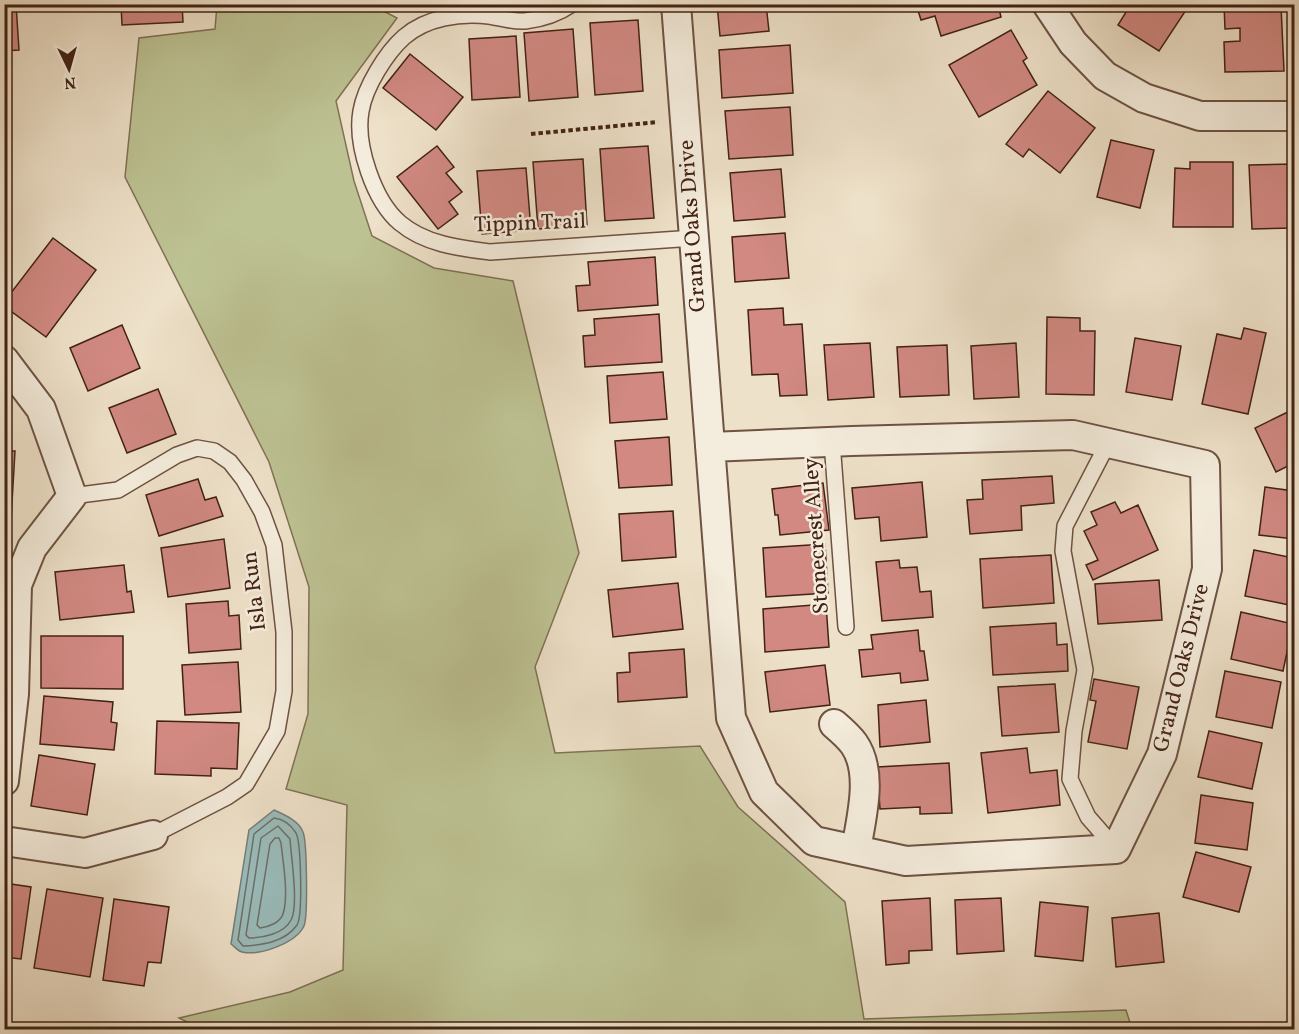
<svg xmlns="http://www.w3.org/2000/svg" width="1299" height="1034" viewBox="0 0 1299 1034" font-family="Vollkorn,serif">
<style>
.green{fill:#bdc293;stroke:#807254;stroke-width:1.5}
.water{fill:#9abcbb;stroke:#777e79;stroke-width:1.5}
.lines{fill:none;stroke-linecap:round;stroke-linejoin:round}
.shore{stroke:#6e6f68;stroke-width:1.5}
.building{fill:#d18982;stroke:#432215;stroke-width:1.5}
.service-casing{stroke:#6e5242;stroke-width:18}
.minor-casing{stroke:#6e5242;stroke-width:32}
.path{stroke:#432215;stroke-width:4;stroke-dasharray:4.5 3;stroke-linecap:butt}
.service{stroke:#f4ecdc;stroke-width:15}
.minor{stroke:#f4ecdc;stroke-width:28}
.labels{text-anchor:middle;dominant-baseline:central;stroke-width:5;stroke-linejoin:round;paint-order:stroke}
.street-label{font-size:22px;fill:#432215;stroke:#f4ecdc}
</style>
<rect width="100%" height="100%" fill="#eee1c9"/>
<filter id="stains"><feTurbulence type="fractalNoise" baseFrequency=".00333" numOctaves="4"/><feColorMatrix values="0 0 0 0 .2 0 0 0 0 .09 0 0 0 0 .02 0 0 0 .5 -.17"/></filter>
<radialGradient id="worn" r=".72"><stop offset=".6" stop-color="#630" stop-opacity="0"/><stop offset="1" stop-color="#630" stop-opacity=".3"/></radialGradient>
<polygon class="green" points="217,5 372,5 397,18 336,101 354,181 372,236 434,268 513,281 579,553 535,667 555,753 700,746 738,807 845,902 864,1019 1126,1010 1132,1029 204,1030 179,1018 290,992 343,970 347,805 286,789 308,714 309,587 269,462 125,177 139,38 215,29"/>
<path class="water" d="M274,810c11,5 25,11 29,22 4,9 5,85 1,94 -8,17 -44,30 -62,26 -4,-1 -8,-6 -11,-8l18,-114z"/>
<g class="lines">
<g class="shore">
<path d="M274,818c9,1 17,7 22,15 5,9 7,83 1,92 -12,17 -34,20 -54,21l-5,-6 16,-106z"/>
<path d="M278,826l12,13c1,17 9,67 1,81 -7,14 -29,18 -42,18l-3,-3 15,-97z"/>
<path d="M275,838h4l2,5c2,19 8,53 2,71 -3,9 -15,13 -23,14l-3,-3 13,-81z"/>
</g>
</g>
<g class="building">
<polygon points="4,4 16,4 19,50 4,51"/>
<polygon points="121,4 182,4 183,22 122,25"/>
<polygon points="717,4 766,4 769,31 720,36"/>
<polygon points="916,4 998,4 1001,17 941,36 935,16 921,20"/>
<polygon points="1131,4 1190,4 1159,51 1118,25"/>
<polygon points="1224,4 1281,6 1284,71 1225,72 1224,42 1240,41 1240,28 1225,29"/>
<polygon points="638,20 643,91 595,95 590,23"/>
<polygon points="573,29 578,97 529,101 524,33"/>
<polygon points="1011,30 1027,58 1023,61 1037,85 979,117 949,65"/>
<polygon points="516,36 520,97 472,100 469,39"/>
<polygon points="790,45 793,93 722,98 719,50"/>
<polygon points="410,54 463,97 436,130 383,88"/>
<polygon points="1048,91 1095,128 1060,173 1029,149 1023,157 1006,144"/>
<polygon points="790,107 793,155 729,159 725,111"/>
<polygon points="1111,140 1154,150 1140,208 1097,197"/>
<polygon points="437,146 454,167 446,173 462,192 449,202 458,214 438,229 397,177"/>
<polygon points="648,146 654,218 605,221 600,149"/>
<polygon points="583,159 587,226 538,229 533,162"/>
<polygon points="1190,162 1233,162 1233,227 1173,227 1175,168 1190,169"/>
<polygon points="1294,164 1294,228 1252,229 1249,165"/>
<polygon points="526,168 531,230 482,234 477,171"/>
<polygon points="781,169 785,217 734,221 730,173"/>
<polygon points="785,233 789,278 735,282 732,237"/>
<polygon points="53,238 96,270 46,337 4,306 4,302"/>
<polygon points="655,257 658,305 578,311 576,286 590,285 588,262"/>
<polygon points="783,308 784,325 802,324 807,395 780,396 778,374 752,375 748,310"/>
<polygon points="659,314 662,362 585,367 583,336 595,335 594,319"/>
<polygon points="1047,317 1080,318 1080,331 1095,331 1094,395 1046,394"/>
<polygon points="122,325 140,368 88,391 70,348"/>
<polygon points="1244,328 1266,333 1248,414 1202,404 1217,334 1241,339"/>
<polygon points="1135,338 1181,346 1172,400 1126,392"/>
<polygon points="870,343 874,397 828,400 824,345"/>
<polygon points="1016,343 1019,397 974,399 971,346"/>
<polygon points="947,345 949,395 900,397 897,347"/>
<polygon points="663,372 667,419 610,423 607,376"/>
<polygon points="158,389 176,434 127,453 109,408"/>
<polygon points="1294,409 1294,463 1276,472 1255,428"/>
<polygon points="4,436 10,437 9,451 15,451 11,520 4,520"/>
<polygon points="669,437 672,485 619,488 615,441"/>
<polygon points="1052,476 1054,503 1021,506 1022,530 970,534 967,500 983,499 982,480"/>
<polygon points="198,479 205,500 216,497 223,516 159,536 146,495"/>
<polygon points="922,482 927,537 881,541 879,517 855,519 852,488"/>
<polygon points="823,483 829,530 780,535 778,515 775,515 772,489"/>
<polygon points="1265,487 1294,491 1294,539 1259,535"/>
<polygon points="1115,502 1121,513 1138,505 1158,550 1093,580 1086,565 1098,560 1084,531 1097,525 1091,512"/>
<polygon points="673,511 676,557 622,561 619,514"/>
<polygon points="224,539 230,588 168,597 161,548"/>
<polygon points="825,544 828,593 766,597 763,548"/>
<polygon points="1254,550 1294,558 1294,606 1245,596"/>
<polygon points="1051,555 1054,603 983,608 980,559"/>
<polygon points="899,560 900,568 917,567 920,592 931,591 933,617 882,621 876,562"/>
<polygon points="124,565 127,592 131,591 134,612 60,620 55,572"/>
<polygon points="1159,580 1162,620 1098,624 1095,584"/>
<polygon points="678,583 683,629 613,637 608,590"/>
<polygon points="228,601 229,616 239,615 241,649 189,653 186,604"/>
<polygon points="826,604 829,647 765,652 763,609"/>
<polygon points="1241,612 1293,624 1283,671 1231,659"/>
<polygon points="1056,623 1057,645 1067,644 1068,671 993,675 990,627"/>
<polygon points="918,630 920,651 924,651 928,680 901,683 900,673 862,677 859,650 873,649 871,635"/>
<polygon points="41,636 123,636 123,689 41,688"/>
<polygon points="684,649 687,697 618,702 617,673 630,672 629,653"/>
<polygon points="238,662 241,712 185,715 182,665"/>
<polygon points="825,665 830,705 770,712 765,672"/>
<polygon points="1225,671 1281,682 1272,728 1216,717"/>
<polygon points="1094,679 1139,687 1127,749 1088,742 1096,701 1090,700"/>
<polygon points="1055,684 1059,732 1002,736 998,687"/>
<polygon points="44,696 113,702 111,722 117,723 114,750 40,744"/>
<polygon points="926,700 930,742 880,747 878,705"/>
<polygon points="157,721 239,723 237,769 211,768 211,776 155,774"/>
<polygon points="1209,731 1262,743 1252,789 1198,777"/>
<polygon points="1027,748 1030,773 1057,770 1060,805 988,813 981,753"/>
<polygon points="39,755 95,764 87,815 31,806"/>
<polygon points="949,763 952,813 920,814 920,807 880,809 877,767"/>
<polygon points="1201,795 1253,803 1247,850 1195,843"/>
<polygon points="1196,852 1251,867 1239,912 1183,897"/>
<polygon points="4,883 31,887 21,959 4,957"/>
<polygon points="47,889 103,898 90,977 34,968"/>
<polygon points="930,898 932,950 909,951 909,963 886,965 882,901"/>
<polygon points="1001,898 1004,951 957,954 955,900"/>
<polygon points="114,899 169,907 161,963 148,962 144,986 103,980"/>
<polygon points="1040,902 1088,907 1083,961 1035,956"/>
<polygon points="1159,913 1164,962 1116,967 1112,918"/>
</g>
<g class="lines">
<g class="service-casing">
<g id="service">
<path d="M572,4c-13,9 -31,15 -47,17 -12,1 -24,-3 -36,-5 -29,-3 -62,1 -85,21 -18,16 -39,50 -43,74 -6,34 13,90 39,112 25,21 58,25 90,29l204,-14"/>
<polyline points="832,442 846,627"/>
<polyline points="1108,443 1065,526 1063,551 1085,670 1074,731 1070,779 1088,817 1116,849"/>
<polyline points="72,496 118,490 177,455 197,448 214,451 230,462 244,480 262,512 274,545 284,632 284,691 277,731 246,784 227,797 153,835"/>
</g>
</g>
<g class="minor-casing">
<g id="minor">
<polyline points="676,4 731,718 764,792 814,841 906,861 1116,849 1162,754 1207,569 1205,465 1073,435 852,441 710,447"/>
<polyline points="1047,4 1073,43 1105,76 1144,98 1200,116 1294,116"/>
<polyline points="4,360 41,409 72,496 32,548 17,585 14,694 4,781"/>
<path d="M834,724c7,6 15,13 20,20 20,29 7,74 2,106"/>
<polyline points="4,841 85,853 153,835"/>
</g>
</g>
<polyline class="path" points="531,134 658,122"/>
<use href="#service" class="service"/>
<use href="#minor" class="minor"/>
</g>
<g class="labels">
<g class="street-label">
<text transform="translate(530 224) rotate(-2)">Tippin Trail</text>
<text transform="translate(693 226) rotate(-94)">Grand Oaks Drive</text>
<text transform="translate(817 536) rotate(-94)">Stonecrest Alley</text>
<text transform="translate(255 591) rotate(-97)">Isla Run</text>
<text transform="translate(1182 668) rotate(-76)">Grand Oaks Drive</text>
</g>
</g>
<rect width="1299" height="1034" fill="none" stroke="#eee1c9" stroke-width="24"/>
<rect x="6" y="6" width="1287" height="1022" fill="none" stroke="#432215" stroke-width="3"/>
<rect x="12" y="12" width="1275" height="1010" fill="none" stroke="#432215" stroke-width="1.5"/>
<g transform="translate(69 69) rotate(175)" stroke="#f4ecdc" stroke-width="4.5" paint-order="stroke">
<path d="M0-4.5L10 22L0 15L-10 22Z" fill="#432215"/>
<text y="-9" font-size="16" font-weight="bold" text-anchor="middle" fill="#432215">N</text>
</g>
<rect width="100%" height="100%" filter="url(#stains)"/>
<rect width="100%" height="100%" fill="url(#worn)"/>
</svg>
